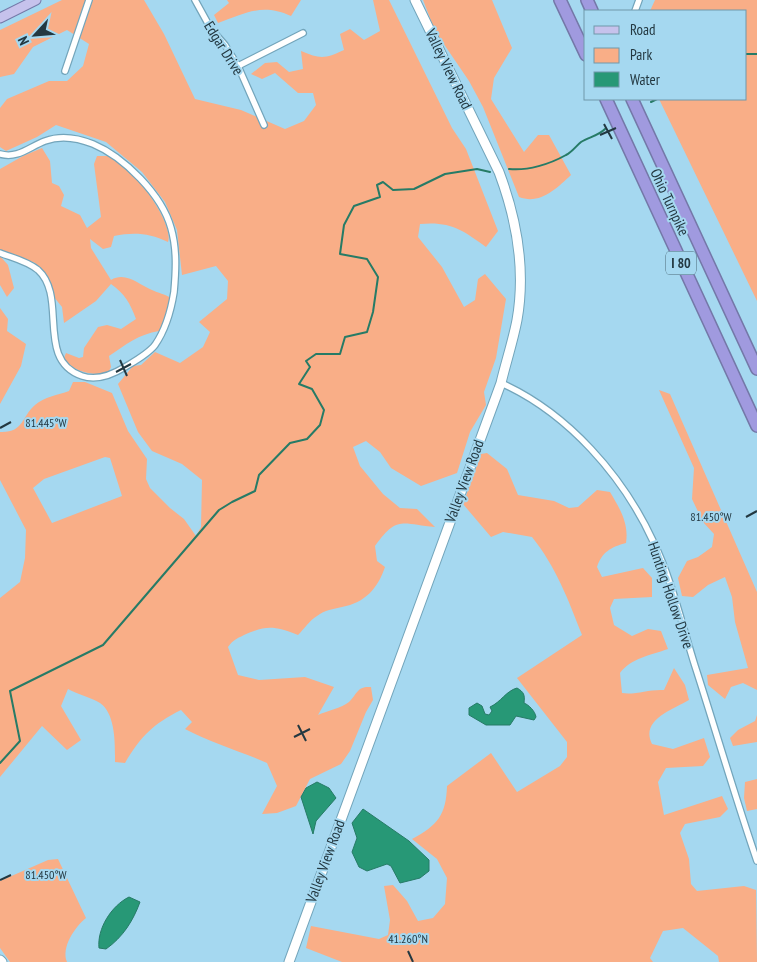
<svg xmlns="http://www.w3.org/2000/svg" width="757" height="962" viewBox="0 0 757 962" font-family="'PT Sans Narrow',sans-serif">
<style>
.green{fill:#f9ae87;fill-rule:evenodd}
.water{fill:#279876;stroke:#267b66}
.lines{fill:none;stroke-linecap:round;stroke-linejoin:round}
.stream{stroke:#267b66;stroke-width:2}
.street-casing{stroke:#73a5bb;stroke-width:8}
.secondary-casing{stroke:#73a5bb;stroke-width:11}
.primary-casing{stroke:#7478a8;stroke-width:11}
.highway-casing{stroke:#7478a8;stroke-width:14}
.street{stroke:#fff;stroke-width:5.5}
.secondary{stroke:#fff;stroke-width:9}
.primary{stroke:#c6c2ec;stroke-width:9}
.highway{stroke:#a09adf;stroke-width:11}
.ticks{fill:none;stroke:#233841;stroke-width:2}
.labels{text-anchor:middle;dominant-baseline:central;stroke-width:4;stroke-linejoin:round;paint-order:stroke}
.shield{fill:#a5d8f0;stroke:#4a6876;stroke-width:1}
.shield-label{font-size:14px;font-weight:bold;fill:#233841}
.street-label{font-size:15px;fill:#233841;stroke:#a5d8f0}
.ticks-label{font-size:12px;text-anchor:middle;fill:#233841;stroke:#a5d8f0;stroke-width:4;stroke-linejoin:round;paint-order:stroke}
</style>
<rect width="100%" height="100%" fill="#a5d8f0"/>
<g class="green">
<path d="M62,0h82l20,34 31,65 46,11 44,19 19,-8 12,-16 -3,-12h-15l-23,-20 -13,6 -11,-5 14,-11 12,-1 12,10 14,-3 -2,-18c19,8 24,8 43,-1l-4,-16 10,-5 14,11 16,-9 -7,-31h16l63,128 14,21 32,82 -12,16c-23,-17 -36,-26 -66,-23l-2,13 24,30 22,40 11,-7 3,-21 7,-5 21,25 -10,59 -12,34 2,13 -16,27 -13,41 -36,13 -30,-18 -11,-16 -14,-11 -13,6 7,19 23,28 17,14 17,1 18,18c-33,-3 -38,-12 -60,19l2,15 8,6c-7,21 -20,36 -43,40 -9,2 -17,3 -25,9 -7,4 -13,13 -19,19 -24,-9 -31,-10 -54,0 -8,4 -11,5 -16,12l10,28 21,5 46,-3 29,10 -16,28c8,-4 24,-7 31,-13 9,-9 8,-16 22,-15l2,13 -7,12 -16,39 -9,13 -31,15 -14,27 -19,7 -15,1 15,-28 -10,-23c-27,-12 -56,-20 -82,-34l7,-7 -11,-12c-28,14 -40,26 -56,53l-10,-1c0,-17 1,-48 -15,-59 -7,-5 -24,-9 -32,-14l-7,17 20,34 -14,10 -25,-24 -42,51v-179l20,-16 5,-24 1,-28 -26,-50v-48c24,1 21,-15 35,-27 9,-8 23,-10 34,-14l4,-9h12l27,11 16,38 19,28 -1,20 4,9 20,20 14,11 12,17 5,-9 1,-47 -20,-16 -30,-13 -14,-19 -20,-48 15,-18 8,-1 14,-13 25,11 23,-16 7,-15 -11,-10 28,-23 1,-18 -12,-15 -34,9 -5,-45 -12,-28 -23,-30 -36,-30 -50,-17 -19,12 -31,14 -6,-4v-39l7,-9 42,-18h18l16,-15 6,-22 -22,-14 -34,17 -19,27 -14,3v-47zM105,457l5,1 12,38 -70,27 -19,-35 11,-9z"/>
<path d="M227,0h74l-10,16c-29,-13 -45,-3 -73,7l-4,-8 15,-12z"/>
<path d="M423,0h69l20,48 -18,30 -3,21 33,53 14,-17h11l22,40c-15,14 -31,30 -52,22l-36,-90 -14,-26 -34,-50z"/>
<polygon points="655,0 757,0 757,301 659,99 746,99 746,11 650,11"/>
<path d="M42,148l8,13 2,22 7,3 5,9 -3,11 19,9 7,13 14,-11 -7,-53 3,-8c4,0 8,0 12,0 20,6 66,66 59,86 -19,-9 -34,-10 -54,-6l-3,11 -8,2 -13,-10 1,9 20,32c15,-9 28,5 41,10 6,3 13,4 19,8l-7,26 -5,7c-20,3 -34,14 -50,25l2,11 -3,6c-16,3 -35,-1 -44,-15l2,-5 13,5 4,-1 1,-9 14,-21 9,-2 14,4 15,-10c-6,-16 -11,-25 -25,-35l-15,17 -32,22 -2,-16 -8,-10 -10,-24 -9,-10 -35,-13v-81l23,-13z"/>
<polygon points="0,256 8,265 14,288 7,297 0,285"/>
<polygon points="0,308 8,319 7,331 26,344 21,366 0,404"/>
<polygon points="659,390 670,394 757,592 757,690 743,683 731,687 725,699 708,685 707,675 748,668 735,622 732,597 725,577 708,585 693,597 682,596 678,578 687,561 698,557 712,547 714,534 703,522 692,499 694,468"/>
<path d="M487,453l20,16 11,26 36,6 15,7 9,-1 19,-17 13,2c10,17 19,31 16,51 -15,4 -24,9 -29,24l5,10 41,-9 9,10v19l-38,2 -4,9 4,17 18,11 16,-7 13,2 7,18c-17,6 -37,9 -48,24l2,20c14,2 27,-4 42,-3l10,-22 11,17 4,15c-17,10 -49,20 -37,44l21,5 31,-11 6,19 -7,9 -37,2 -8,14 6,33 58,-19 6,13 -8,8 -35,7 -5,9 9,26 2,25 6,7 47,-5 12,4 1,72h-38l-1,-6 -35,-28 -20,3 -13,27 3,4h-311l-36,-14 5,-22 68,13 9,-4 2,-15 -6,-34 9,-1 14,16 11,20 15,-3 12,-14 2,-26 -10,-19 -25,-20c26,-14 34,-24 35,-53l44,-33 26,39 43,-26 7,-9v-15l-50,-64 65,-43c-14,-36 -26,-68 -50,-98l-29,-5 -12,5 -28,-33 18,-50z"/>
<polygon points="757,715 757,742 733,746 730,738 738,730 755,721"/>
<polygon points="757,779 757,809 747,811 744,798 745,782"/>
<path d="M58,859l28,59c-11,9 -25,29 -19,44h-57l-10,-14v-67l48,-21z"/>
</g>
<g class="water">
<path d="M517,688c7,4 8,7 7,15 5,2 11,8 12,14l-2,3 -18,-4 -6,9h-24l-17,-10v-7l8,-5 5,3 3,8 4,1 3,-4 -2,-4c11,-5 16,-16 27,-19z"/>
<polygon points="317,782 329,788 336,798 316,821 313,834 301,797 306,788"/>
<polygon points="363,809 409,841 429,860 429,871 420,878 400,883 391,866 387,864 367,871 359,867 352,852 357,838 352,823"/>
<path d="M129,897l11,5c-7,19 -17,35 -34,47l-7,-1c-2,-19 12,-42 30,-51z"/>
</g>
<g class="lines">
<g class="stream">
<polyline points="746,54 757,54"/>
<polyline points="651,102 657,99"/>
<path d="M509,169c19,2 41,-5 57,-14 6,-3 10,-9 15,-13 8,-5 17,-6 24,-13"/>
<polyline points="0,763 20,741 10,691 103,645 219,510 232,502 255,491 259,475 290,443 307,439 320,425 324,410 312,389 299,384 310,367 306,361 316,354 340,354 345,337 367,332 373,312 378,277 367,259 340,254 344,225 354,206 380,197 377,185 383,182 393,190 414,189 445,174 477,169 490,172"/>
</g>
<g class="street-casing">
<g id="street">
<polyline points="195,0 211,29 225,45 238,66 264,125"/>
<polyline points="635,11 639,0"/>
<polyline points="238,66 303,33"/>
<polyline points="65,71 89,0"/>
<path d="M0,154c18,5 29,-7 45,-13 16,-6 33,-3 48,3 31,13 69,51 78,84 6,21 5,42 3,64 -3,19 -8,37 -19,53 -7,9 -20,16 -30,22 -13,8 -28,14 -43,9 -47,-16 -14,-79 -44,-106 -11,-9 -25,-12 -38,-17"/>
<path d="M501,383c67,30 122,93 152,158 19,39 29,84 42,125 21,65 40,131 62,195"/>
</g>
</g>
<g class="secondary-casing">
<g id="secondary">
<polyline points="0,960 2,962"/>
<path d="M289,962l212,-579c5,-21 12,-42 16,-63 9,-51 0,-100 -18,-148l-84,-172"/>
</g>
</g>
<g class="primary-casing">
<polyline id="primary" points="0,18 36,0"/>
</g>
<g class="highway-casing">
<g id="highway">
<polyline points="560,0 586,55"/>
<polyline points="587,0 592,11"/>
<polyline points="606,99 757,426"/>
<polyline points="632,99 757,369"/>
</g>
</g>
<use href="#street" class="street"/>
<use href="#secondary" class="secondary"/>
<use href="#primary" class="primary"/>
<use href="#highway" class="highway"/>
</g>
<path class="ticks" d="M604,124l8,15M600,135l16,-7M120,360l7,16M116,372l15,-8M0,428l11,-6M746,517l11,-6M298,725l8,16M294,737l16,-8M0,880l11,-5M408,951l5,11"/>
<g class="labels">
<rect class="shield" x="666" y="251.5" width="30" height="23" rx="4"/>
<g class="shield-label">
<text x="681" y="263">I 80</text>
</g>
<g class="street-label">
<text transform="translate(224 48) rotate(58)">Edgar Drive</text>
<text transform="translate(449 69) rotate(64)">Valley View Road</text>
<text transform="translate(670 202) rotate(65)">Ohio Turnpike</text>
<text transform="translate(464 481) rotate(-70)">Valley View Road</text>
<text transform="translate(671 595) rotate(71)">Hunting Hollow Drive</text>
<text transform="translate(325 861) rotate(-70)">Valley View Road</text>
</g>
</g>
<g class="ticks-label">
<text x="46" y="427">81.445°W</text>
<text x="711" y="521">81.450°W</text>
<text x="46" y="879">81.450°W</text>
<text x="408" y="943">41.260°N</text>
</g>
<rect x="584" y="10" width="162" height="90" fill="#a5d8f0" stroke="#7198aa"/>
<rect x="594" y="26" width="25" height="8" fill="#c6c2ec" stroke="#7198aa"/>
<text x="630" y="35" font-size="15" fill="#233841">Road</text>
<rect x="594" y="48" width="25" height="15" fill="#f9ae87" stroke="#7198aa"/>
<text x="630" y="60" font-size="15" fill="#233841">Park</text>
<rect x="594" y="72" width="25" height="15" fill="#279876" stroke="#7198aa"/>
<text x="630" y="85" font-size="15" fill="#233841">Water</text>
<g transform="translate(35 35) rotate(244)" stroke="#a5d8f0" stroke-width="4" paint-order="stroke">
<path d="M0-4L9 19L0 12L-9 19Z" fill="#233841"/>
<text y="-8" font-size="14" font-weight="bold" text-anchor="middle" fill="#233841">N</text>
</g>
</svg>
